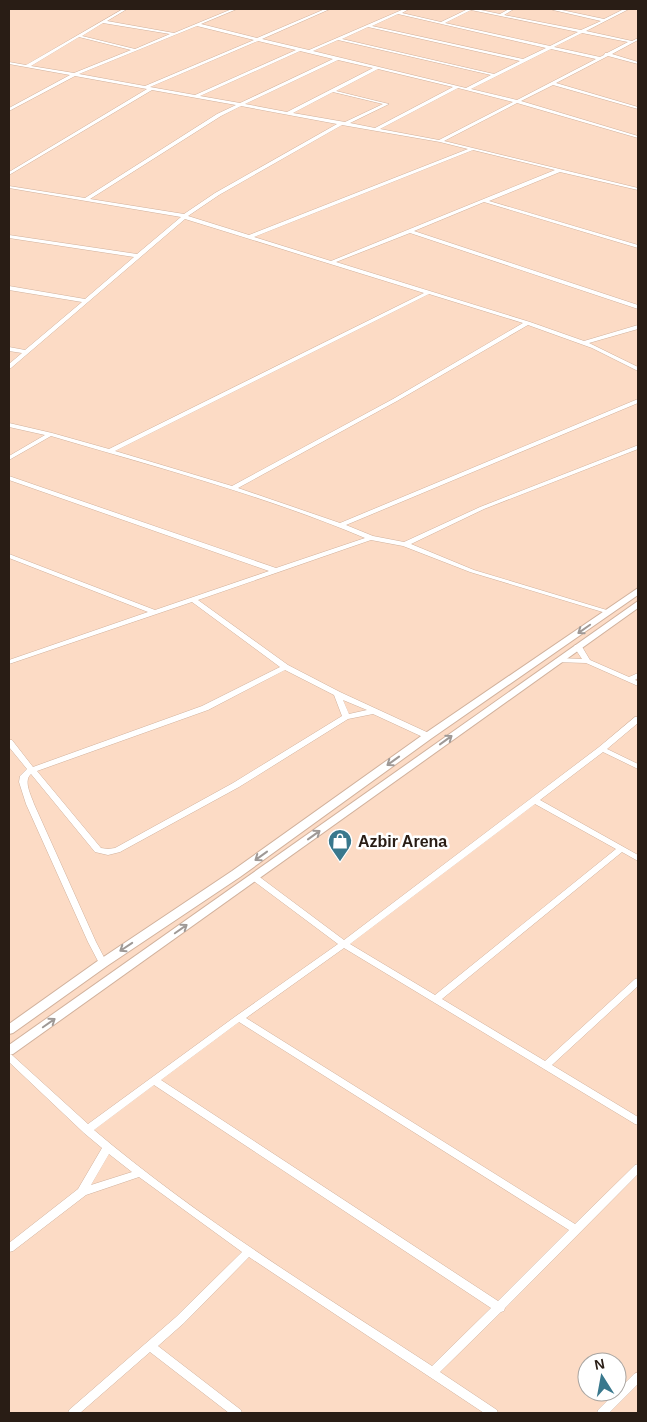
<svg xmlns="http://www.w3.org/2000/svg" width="647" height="1422" viewBox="0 0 647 1422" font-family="Helvetica,sans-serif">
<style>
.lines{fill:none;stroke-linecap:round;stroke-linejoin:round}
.minor-casing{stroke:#d1b19c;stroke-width:1}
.secondary-casing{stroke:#d1b19c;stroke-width:2}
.minor{fill:#fff;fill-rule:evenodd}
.secondary{fill:#fff;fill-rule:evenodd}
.oneway{stroke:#9f9996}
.labels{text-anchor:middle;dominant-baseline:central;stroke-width:5;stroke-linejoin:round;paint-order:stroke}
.poi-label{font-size:16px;font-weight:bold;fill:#291d15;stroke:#fff;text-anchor:start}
</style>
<rect width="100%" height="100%" fill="#fcdbc5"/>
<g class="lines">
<g class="minor-casing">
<g id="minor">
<path d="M123,9h4l-20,12 67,12 58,-24h5l-36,15 56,14 68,-29h5l-68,30 47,11 95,-41h5l-7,4 39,9 27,-13h8l24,5 9,-5h5l-10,6 77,15 20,-9 -48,-11 -2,-1h6l47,10 20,-10h5l-43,22 46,10 6,-3v2l-26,14 26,8v2l-30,-8 -52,27 82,24v2l-85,-24 -32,16 117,35v2l-121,-35 -73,38 194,47v2l-78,-18 -71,29 149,44v3l-154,-46 -70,29 224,74v4l-228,-76 -74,29 194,60 54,19 54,-16v4l-49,14 49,24v4l-46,-23 -64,-23 -131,76 -159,87 102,35 298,-124v4l-292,122 27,11 31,6 76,-35 156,-61 2,-1v4l-154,60 -73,35 63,26 136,41 2,1 -2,1h-4l-136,-41 -67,-26 -32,-6 -173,60 90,65 52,27 91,42 1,2 -1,2h-6l-52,-24 -25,5 -109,68 -119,65 -12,3 -13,-3 -64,-78c-8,7 0,21 3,30l62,138 11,21 -1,2h-6l-12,-23 -62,-138 -7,-22 1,-6 7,-7 -18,-22v-7h3l21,27 169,-61 78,-39 -88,-65 -183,62v-4l139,-48 -139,-54v-4l146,56 114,-39 -260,-91v-4l267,92 89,-30c-102,-43 -209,-71 -314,-102l-42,24v-4l36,-21 -36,-8v-4l43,10 57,16 315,-156 -239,-74 -174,149 -2,1v-5l13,-11 -13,-2v-4l16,3 57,-48 -73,-12v-4l76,13 49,-42 -125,-19v-3l128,19 44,-37 -172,-29v-2l76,12 132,-84 19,-9 -84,-15 -143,85v-3l138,-83 -72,-13 -66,35v-3l61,-33 -61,-11v-2l17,3zM471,10l107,22 -28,14 -105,-23zM398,14l148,34 -23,11 -151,-33zM103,23l67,11 -35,15 -53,-13zM197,26l57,14 -109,46 -66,-12zM368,27l152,34 -26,13 -152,-35zM582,33l46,9 -21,11h-2l-1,2 -4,2 -46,-10zM79,37l52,13 -57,23 -43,-7zM338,40l153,35 -25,13 -153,-37zM258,41l38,9 -101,45 -45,-8zM551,49l45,10 -79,41 -46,-11zM300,51l33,8 -93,44 -40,-7zM338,60l35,8 -86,44 -42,-8zM378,69l75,18 -78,41 -25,-5 39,-19 -53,-13zM458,88l55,14 -74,38 -59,-11zM333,92l50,12 -38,18 -52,-9zM241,106l96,18 -122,69 -31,21 -94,-15 131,-83zM342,125l98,17 28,7 -219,86 -61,-19 31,-21zM473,150l82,20 -224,91 -77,-24zM429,294l94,29 -130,76 -161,87 -117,-35zM285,670l49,25 8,21 -109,67 -118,65 -7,1 -7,-1 -64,-77 171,-61zM343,700l24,10 -18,4z"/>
<polygon points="575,645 581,645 590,660 629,677 638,673 638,678 635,680 638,681 638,686 586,663 556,662 555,660 559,658 582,659 574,647"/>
<path d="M635,717h3v6l-31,26 31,15v5l-35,-17 -63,48 98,55v6l-16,-9 -180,147 103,62 90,-82 3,-1v8l-86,79 86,52v8l-3,-1 -291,-176 -98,70 329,206 60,-59 3,-1v10l-133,134 -1,3 -3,1 -61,60 57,38 1,3h-14l-235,-156 -65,66 -26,23 83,64 1,3h-13l-79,-61 -70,61h-12l1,-3 107,-93 66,-65 -103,-75 -53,18 -73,56 -4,1v-9l69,-54 24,-41 -18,-15 -75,-71v-8l3,1 76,69 148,-108 102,-72 -87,-65 -1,-2 1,-2h6l87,65 255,-193zM535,804l81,45 -181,146 -85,-51zM239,1022l330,208 -71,71 -337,-221zM154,1085l337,223 -59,58c-115,-75 -233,-147 -338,-236zM109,1154l23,18 -41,13z"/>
<polygon points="638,1372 638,1384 609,1413 597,1413 598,1410 634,1374"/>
</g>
</g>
<g class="secondary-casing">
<g id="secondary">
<polygon points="638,588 638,595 432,738 240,877 107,966 13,1033 9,1034 9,1024 99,960 232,871 424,734"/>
<polygon points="638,601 638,608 13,1054 9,1055 9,1045"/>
</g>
</g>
<use href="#minor" class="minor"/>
<use href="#secondary" class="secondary"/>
</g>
<defs><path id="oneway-shaft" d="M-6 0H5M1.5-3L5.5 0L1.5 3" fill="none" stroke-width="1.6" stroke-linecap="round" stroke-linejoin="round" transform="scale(1.25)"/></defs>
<g class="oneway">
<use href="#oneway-shaft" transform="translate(584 629) rotate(145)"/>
<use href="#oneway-shaft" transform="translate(446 740) rotate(-36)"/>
<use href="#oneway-shaft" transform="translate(393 761) rotate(144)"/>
<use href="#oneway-shaft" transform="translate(314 835) rotate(-36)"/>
<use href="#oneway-shaft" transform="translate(261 856) rotate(144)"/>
<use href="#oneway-shaft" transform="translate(181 929) rotate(-35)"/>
<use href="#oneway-shaft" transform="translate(126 947) rotate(146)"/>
<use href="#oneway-shaft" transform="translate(49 1023) rotate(-35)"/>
</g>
<defs>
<g id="shop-pin" transform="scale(1.25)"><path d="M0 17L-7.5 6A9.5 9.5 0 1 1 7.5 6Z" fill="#39788d" stroke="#fff"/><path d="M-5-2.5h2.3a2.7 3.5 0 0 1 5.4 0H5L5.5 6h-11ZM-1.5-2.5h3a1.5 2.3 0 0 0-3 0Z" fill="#fff"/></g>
</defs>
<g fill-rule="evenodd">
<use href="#shop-pin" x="340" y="841"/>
</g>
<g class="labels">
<g class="poi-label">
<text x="358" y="841">Azbir Arena</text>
</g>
</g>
<rect width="647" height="1422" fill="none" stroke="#291d15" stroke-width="20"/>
<g transform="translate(602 1377) rotate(349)"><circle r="24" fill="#ffffff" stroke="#a9a5a1"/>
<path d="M0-4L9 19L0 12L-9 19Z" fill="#39788d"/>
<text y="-8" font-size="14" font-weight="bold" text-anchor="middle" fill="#291d15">N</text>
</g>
</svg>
